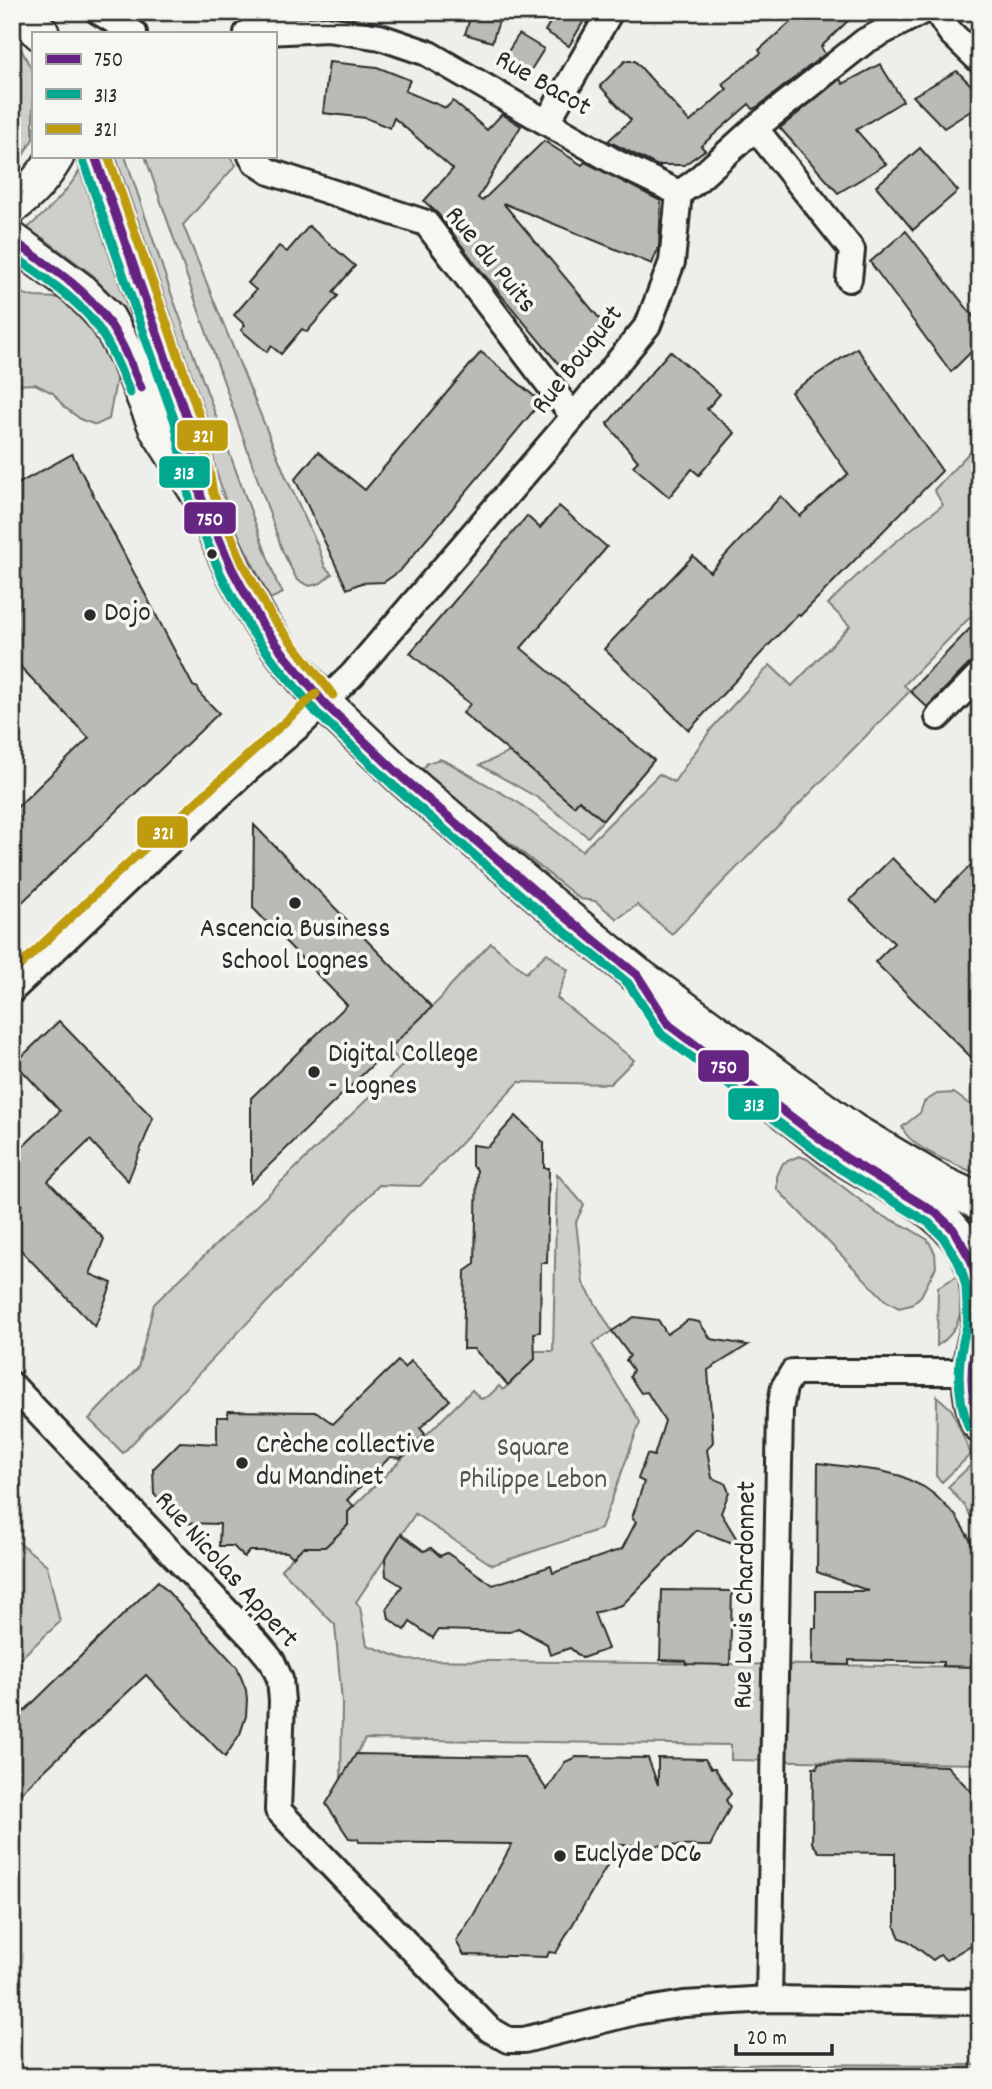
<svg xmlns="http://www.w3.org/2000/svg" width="992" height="2089" viewBox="0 0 992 2089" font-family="Dekko,sans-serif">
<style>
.green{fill:#cececa;stroke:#7c7c7a;stroke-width:2}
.building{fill:#babab7;stroke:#2b2b2b;stroke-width:2}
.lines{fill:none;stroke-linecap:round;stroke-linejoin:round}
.street-casing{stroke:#2b2b2b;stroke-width:30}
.secondary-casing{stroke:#2b2b2b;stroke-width:40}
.street{stroke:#f6f6f2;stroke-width:24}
.secondary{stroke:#f6f6f2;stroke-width:35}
.bus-1-casing{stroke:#f6f6f2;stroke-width:14}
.bus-2-casing{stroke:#f6f6f2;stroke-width:14}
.bus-3-casing{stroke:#f6f6f2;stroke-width:14}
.bus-1{stroke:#662483;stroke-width:9}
.bus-2{stroke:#00a88f;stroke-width:9}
.bus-3{stroke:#bf9c0e;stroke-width:9}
.bus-dot{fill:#2b2b2b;stroke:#f6f6f2;stroke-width:2.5}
.labels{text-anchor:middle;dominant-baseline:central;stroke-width:7;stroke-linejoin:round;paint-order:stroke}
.street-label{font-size:28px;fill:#2b2b2b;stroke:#f6f6f2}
.poi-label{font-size:28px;fill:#2b2b2b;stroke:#f6f6f2;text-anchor:start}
.park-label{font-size:28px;fill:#545453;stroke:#f6f6f2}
.line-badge{stroke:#f6f6f2;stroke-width:2.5}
.badge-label{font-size:19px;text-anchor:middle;font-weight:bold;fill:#fff}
</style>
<rect width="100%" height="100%" fill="#eeeeea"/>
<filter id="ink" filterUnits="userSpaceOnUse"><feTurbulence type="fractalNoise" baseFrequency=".0143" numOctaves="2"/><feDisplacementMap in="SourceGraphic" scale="14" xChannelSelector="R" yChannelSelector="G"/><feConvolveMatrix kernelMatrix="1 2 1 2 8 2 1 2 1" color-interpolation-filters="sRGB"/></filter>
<g filter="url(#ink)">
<g class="green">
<polygon points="12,42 21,49 33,72 33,139 18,164 12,168"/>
<polygon points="114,156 125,156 171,293 277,583 283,593 270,599 233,524"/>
<polygon points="145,156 229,156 236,165 183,225 286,477 318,546 325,567 332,574 321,583 310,586 297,580 283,552"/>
<path d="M83,165l54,171 -8,-8 -35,-52 -51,-38 -20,-6c24,-20 45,-40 60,-67z"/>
<polygon points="12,282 17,292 34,297 59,298 74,310 98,340 117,375 109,419 96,425 82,420 64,407 53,393 35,384 14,385 12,388"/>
<path d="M980,441v166l-76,78 6,6 -238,243 -35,-29 -20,14 -22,-18 -15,-2 -151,-121 -6,-9 4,-6 13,-4 9,4 70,40 63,48 77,-77 15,8 38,-54 58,-63 22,21 58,-60 -22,-22c36,-37 74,-69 115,-99l-9,-15z"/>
<polygon points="510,752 574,806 579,800 603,820 588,837 538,798 480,765"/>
<polygon points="491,943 526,973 547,953 568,970 557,998 634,1060 610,1084 519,1082 420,1186 379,1185 123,1453 89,1419 138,1368 154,1304 403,1065 388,1049 442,997 450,986"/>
<path d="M954,1093l26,19v63c-22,-10 -69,-25 -78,-48l18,-14 4,-11 13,-8z"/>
<polygon points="799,1156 807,1159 878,1214 905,1226 928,1240 935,1253 936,1267 921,1296 911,1305 899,1308 886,1301 777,1189 777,1176 783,1163"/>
<polygon points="557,1174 584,1205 576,1222 583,1283 612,1331 592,1344 640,1422 601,1529 492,1565 415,1514 356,1602 360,1607 367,1645 407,1660 980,1667 980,1764 731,1760 731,1745 365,1739 341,1780 342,1702 335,1625 281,1569 303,1547 325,1547 348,1525 348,1512 354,1506 472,1390 481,1399 489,1396 499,1386 503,1390 530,1363 528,1351 553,1351"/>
<path d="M965,1272c-2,28 -1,58 -28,74l1,-59z"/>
<polygon points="937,1396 952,1410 971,1454 942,1482 936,1476"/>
<polygon points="976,1460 980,1465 980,1531 964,1505 948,1487"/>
<polygon points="12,1537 47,1565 60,1622 12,1666"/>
<polygon points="775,2064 980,2065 980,2077 597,2077 716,2066"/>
</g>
<g class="building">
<polygon points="472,12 502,12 492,42 465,34"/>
<polygon points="556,12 589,12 569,46 545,31"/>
<polygon points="802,12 857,12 821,47 825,54 760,105 753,109 749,104 701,146 705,150 684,165 660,165 660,167 608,141 631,120 600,86 625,61 635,61 690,122 727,89 722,84 761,53 759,50"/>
<polygon points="519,34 544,49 529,73 504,58"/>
<polygon points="329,62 377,67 410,80 405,91 446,108 453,101 487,130 502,114 521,126 478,198 482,201 544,141 582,165 585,162 661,201 659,246 652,264 503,203 610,331 571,379 477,266 438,214 424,201 453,169 394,118 390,128 366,118 323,113"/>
<polygon points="880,64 903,101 856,130 886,164 838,193 780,128 840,79 843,84"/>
<polygon points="957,71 980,94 980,105 944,128 913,96"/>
<polygon points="920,148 958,191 913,230 876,186"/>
<polygon points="309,226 355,266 333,292 338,296 307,332 302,329 281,354 271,346 267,352 241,330 245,325 234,315 256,290 248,283 279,246 287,252"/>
<polygon points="906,231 980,325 980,343 951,372 870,262"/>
<polygon points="857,348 942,471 800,616 798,614 689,730 604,649 693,556 710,572 781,496 800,516 848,474 791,392"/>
<polygon points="670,351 720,394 707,409 735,433 699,475 692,469 669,497 633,466 638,461 607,424"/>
<polygon points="481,352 541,402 400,571 384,582 361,583 347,589 295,479 318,452 365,490"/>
<polygon points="72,454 193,686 198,688 201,695 219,713 12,912 12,812 89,738 12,658 12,487"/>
<polygon points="559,506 607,547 521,648 654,760 603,820 579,800 574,806 463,713 470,704 410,653 527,516 540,528"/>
<polygon points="980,618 980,660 969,664 927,707 910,691"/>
<polygon points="254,825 432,1007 251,1183 251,1098 347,1005 253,908"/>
<polygon points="980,856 980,1066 875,962 894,943 850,900 892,858 935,901"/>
<polygon points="59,1021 153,1118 128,1181 90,1140 48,1181 104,1239 90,1274 112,1283 95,1327 12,1241 12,1157 60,1111 15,1063"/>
<polygon points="516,1116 544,1143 544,1168 549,1168 547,1263 541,1263 540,1332 534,1333 535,1359 508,1385 474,1349 463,1349 465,1271 475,1264 477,1170 472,1166 472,1145 488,1147"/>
<polygon points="634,1317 658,1320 667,1334 688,1320 699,1322 711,1339 748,1345 708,1370 713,1442 707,1450 712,1478 725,1483 729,1492 721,1513 741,1546 697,1530 622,1605 594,1613 608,1649 582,1658 570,1648 550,1655 547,1644 518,1628 510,1632 438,1630 433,1638 410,1622 405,1630 389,1619 387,1608 402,1586 386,1576 385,1559 401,1534 424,1551 431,1548 440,1556 447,1553 493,1585 551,1566 553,1573 622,1549 636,1522 632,1518 644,1482 638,1479 647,1454 654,1456 665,1421 647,1392 641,1393 630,1377 633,1370 626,1360 630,1356 612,1331"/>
<polygon points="398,1361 405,1368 411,1361 450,1400 420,1428 425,1434 401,1458 390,1457 347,1500 354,1506 348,1512 348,1525 325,1547 303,1547 293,1557 287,1552 260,1551 249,1551 244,1557 233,1546 219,1546 220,1524 182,1523 154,1494 153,1469 180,1442 217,1444 217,1417 228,1417 228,1411 317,1412 333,1424"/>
<polygon points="818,1463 881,1471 901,1476 924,1487 935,1495 956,1516 972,1543 980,1568 980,1667 943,1666 943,1662 849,1660 849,1665 812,1664 813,1628 816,1628 816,1591 869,1591 817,1572"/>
<polygon points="158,1581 237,1667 246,1690 247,1700 246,1716 240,1734 225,1757 146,1675 12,1801 12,1723"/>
<polygon points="662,1590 732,1591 730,1665 686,1664 686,1661 660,1660"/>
<polygon points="356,1754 524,1757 547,1790 565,1762 576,1757 648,1758 658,1785 658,1758 705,1759 711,1768 715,1768 731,1794 726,1800 730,1807 710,1846 619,1845 556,1953 549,1952 547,1957 464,1955 456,1941 474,1914 512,1844 359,1842 358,1839 349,1838 326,1804"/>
<polygon points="818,1763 947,1766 980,1801 980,1933 975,1937 976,1942 946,1960 940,1955 933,1960 908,1941 900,1938 895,1927 895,1853 819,1852 812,1843 813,1768 817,1768"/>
</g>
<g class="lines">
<g class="street-casing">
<g id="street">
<polyline points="99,12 134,33"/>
<polyline points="937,12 951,33 980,61"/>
<polyline points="247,33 327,29 380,37 427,53 615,162 679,193"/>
<polyline points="547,122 610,12"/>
<polyline points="755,128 852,250 849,279"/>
<polyline points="251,156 255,162 270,172 426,223 573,416"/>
<polyline points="938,717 980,674"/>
<polyline points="12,990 132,876 244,773 301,724 352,675 569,422 648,325 672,262 679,193 694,183 755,128 865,41 921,12"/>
<polyline points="12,1385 258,1644 272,1661 280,1679 282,1701 278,1810 489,2029 508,2040 524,2040 635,2012 684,2004 769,1999 980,2002"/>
<polyline points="769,1999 780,1409 784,1387 793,1372 970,1372"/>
</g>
</g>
<g class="secondary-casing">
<g id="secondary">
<polyline points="18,12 41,33"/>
<polyline points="95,156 187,419 198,480"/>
<path d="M12,206c19,-14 32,-29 44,-50"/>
<polyline points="12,240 78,289 107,318 129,359 157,428 201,497 232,569 261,623 286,657 324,703 403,778 545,900 637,975 852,1131 941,1184 980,1202"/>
<path d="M776,1105c24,18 47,38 72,55 51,32 120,56 130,124 2,14 1,29 2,43"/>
<path d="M980,1326c-11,33 -14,66 0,98"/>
</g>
</g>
<use href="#street" class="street"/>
<use href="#secondary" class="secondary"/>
<g class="bus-1-casing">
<g id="bus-1">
<polyline points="95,156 187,419 201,497 232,569 261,623 286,657 324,703 403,778 545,900 637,975 669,1025 846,1158 936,1213 953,1229 971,1260 978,1284 980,1322"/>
<path d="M12,240c34,24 71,46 95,80 15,21 25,45 34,68"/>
<path d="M980,1327c-10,33 -12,64 0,96"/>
</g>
</g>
<g class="bus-2-casing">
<g id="bus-2">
<polyline points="83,160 175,422 190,502 221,575 250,629 276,664 316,712 395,787 537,909 628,983 661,1034 839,1168 929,1223 943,1237 960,1265 966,1286 968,1328"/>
<path d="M12,255c27,19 55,37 77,61 19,22 30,50 41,77"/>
<path d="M968,1322c-11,37 -13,70 1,106"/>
</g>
</g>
<g class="bus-3-casing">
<g id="bus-3">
<polyline points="108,156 199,415 213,493 243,564 271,616 333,695"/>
<polyline points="12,973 124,867 316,694"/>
</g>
</g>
<use href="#bus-1" class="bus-1"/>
<use href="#bus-2" class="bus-2"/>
<use href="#bus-3" class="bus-3"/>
</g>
</g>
<g class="bus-dot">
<circle cx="212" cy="554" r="6"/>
<circle cx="90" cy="615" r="7"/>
<circle cx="295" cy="903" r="7"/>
<circle cx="314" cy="1072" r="7"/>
<circle cx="242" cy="1463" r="7"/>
<circle cx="560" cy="1856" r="7"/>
</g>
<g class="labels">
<g class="street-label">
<text transform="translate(542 85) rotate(30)">Rue Bacot</text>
<text transform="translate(489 261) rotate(51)">Rue du Puits</text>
<text transform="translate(579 361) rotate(-52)">Rue Bouquet</text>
<text transform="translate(225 1571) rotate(48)">Rue Nicolas Appert</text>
<text transform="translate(747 1595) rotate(-89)">Rue Louis Chardonnet</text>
</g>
<g class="poi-label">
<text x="104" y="615">Dojo</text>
<text x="295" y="931" text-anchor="middle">Ascencia Business<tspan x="295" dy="32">School Lognes</tspan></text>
<text x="328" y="1056">Digital College<tspan x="328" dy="32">- Lognes</tspan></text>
<text x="256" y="1447">Crèche collective<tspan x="256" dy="32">du Mandinet</tspan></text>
<text x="574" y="1856">Euclyde DC6</text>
</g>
<g class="park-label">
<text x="533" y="1450">Square<tspan x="533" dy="32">Philippe Lebon</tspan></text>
</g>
</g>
<g class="line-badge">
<rect x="176" y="419" width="53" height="33" rx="7" fill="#bf9c0e"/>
<rect x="158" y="455" width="53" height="34" rx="7" fill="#00a88f"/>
<rect x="183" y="501" width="54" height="34" rx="7" fill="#662483"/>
<rect x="136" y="815" width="53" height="34" rx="7" fill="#bf9c0e"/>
<rect x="697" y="1049" width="53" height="34" rx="7" fill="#662483"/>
<rect x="727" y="1087" width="53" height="34" rx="7" fill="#00a88f"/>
</g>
<g class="badge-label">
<text x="203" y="442">321</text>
<text x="184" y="479">313</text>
<text x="210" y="525">750</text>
<text x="163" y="839">321</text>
<text x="724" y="1073">750</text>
<text x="754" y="1111">313</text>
</g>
<rect width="992" height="2089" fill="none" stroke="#f6f6f2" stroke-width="42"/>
<rect x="21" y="21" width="950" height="2047" fill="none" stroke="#2b2b2b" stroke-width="2.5" filter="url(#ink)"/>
<rect x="32" y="32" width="245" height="126" fill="#f6f6f2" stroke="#a5a5a2" stroke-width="2"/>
<rect x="46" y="54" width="35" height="10" fill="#662483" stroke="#a5a5a2" stroke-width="2"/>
<text x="94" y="66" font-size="21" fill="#2b2b2b">750</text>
<rect x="46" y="89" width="35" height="10" fill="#00a88f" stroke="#a5a5a2" stroke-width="2"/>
<text x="94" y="102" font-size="21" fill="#2b2b2b">313</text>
<rect x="46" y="124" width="35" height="10" fill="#bf9c0e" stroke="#a5a5a2" stroke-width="2"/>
<text x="94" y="136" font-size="21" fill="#2b2b2b">321</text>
<path d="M736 2044v10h96v-10" fill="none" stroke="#2b2b2b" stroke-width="3.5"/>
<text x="747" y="2044" font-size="21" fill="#2b2b2b" stroke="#f6f6f2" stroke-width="5" paint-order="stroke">20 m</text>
</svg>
